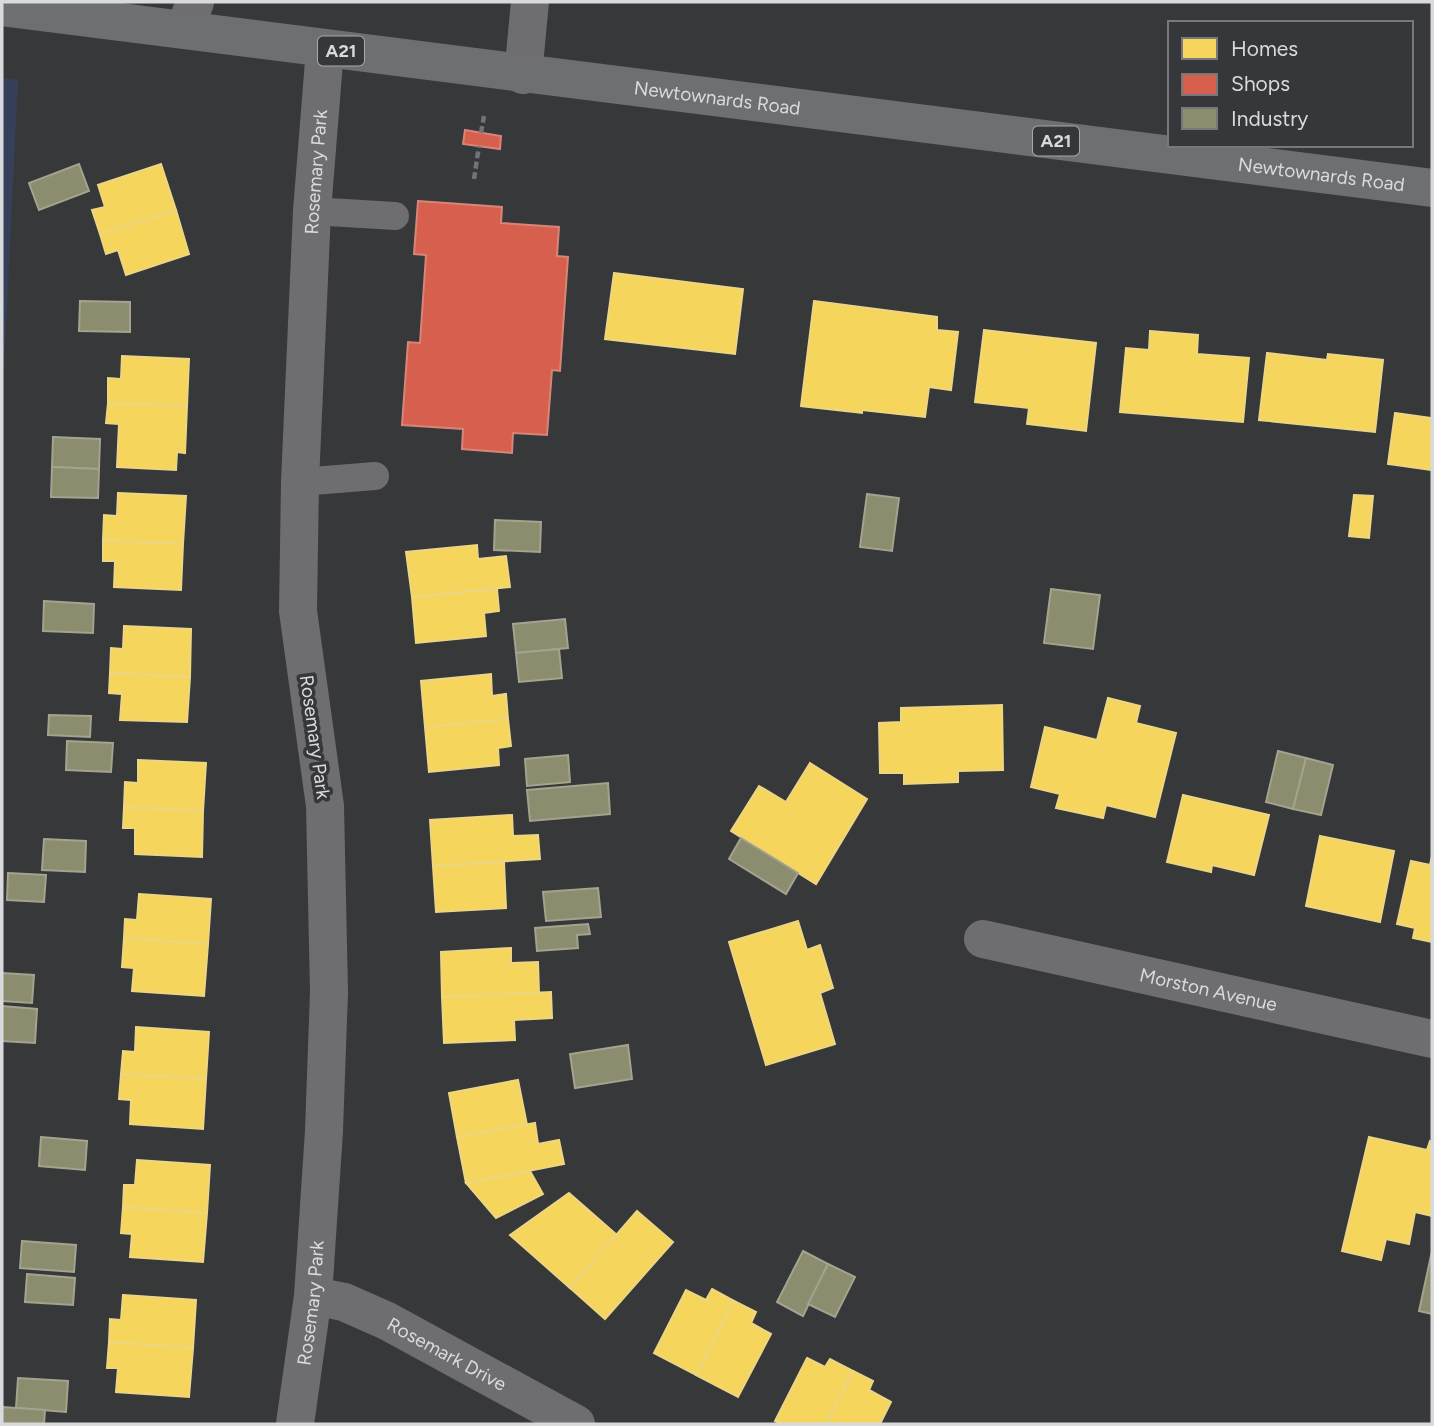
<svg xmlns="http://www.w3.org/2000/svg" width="1434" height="1426" viewBox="0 0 1434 1426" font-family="Figtree,sans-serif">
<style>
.green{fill:#37405a}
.homes{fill:#f6d55c;stroke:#edd683;stroke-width:2}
.shops{fill:#d6604d;stroke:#d78578;stroke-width:2}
.industry{fill:#8c8c6e;stroke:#a3a38f;stroke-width:2}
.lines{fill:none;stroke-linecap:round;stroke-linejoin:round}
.path{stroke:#727374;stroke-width:4.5;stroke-dasharray:7 3.5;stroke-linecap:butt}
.lane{stroke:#6e6e70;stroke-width:28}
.street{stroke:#6e6e70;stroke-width:38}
.primary{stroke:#6d6f71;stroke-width:38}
.labels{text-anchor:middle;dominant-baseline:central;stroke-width:7;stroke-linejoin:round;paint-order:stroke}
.shield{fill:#35373b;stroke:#a8a9ac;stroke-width:2}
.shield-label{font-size:18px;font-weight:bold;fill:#d9dadd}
.street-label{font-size:19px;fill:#d9dadd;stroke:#35373b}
</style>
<rect width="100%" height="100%" fill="#36383a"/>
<polygon class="green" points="2,78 18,80 2,409"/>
<g class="homes">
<polygon points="161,164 176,210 100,234 92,210 105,207 98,185"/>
<polygon points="176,210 189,254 126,275 118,250 106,254 100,234"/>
<polygon points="614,273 743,289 735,354 605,339"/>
<polygon points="814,301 937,317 937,330 958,332 951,390 929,387 925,417 862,410 862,413 801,406"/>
<polygon points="984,330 1096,343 1086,431 1027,424 1029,408 975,402"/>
<polygon points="1150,331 1198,335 1197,354 1249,358 1243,422 1120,412 1126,348 1149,350"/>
<polygon points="1267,353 1327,360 1328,354 1383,360 1375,432 1259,420"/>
<polygon points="122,356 189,359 187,406 108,403 108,378 121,379"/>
<polygon points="108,403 187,406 185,453 177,452 176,470 117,467 119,424 106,423"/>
<polygon points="1395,413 1432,418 1432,470 1388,464"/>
<polygon points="118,493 186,496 183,544 103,540 104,515 117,516"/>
<polygon points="1354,495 1373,496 1369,538 1349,536"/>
<polygon points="103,540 183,544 181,590 114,587 115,561 103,561"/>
<polygon points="477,545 478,559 506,556 510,587 412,597 406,552"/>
<polygon points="497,589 499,611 484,613 486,636 416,643 412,597"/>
<polygon points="124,626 191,629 190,677 110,673 111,648 123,649"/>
<polygon points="110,673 190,677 187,722 120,720 122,694 109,693"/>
<polygon points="491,674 492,696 506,694 508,719 425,727 421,681"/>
<polygon points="1108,698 1140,706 1136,723 1176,733 1155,817 1106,805 1103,818 1056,808 1060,794 1031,787 1045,727 1097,740"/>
<polygon points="1002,705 1003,770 958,771 958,782 904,784 904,773 880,773 879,723 901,722 901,708"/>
<polygon points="508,719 511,746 498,748 499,765 429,772 425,727"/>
<polygon points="138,760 206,763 203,811 124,807 125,782 138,783"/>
<polygon points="810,763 867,799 816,884 731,831 759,786 786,802"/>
<polygon points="1183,795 1269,815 1254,875 1212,865 1211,872 1167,862"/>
<polygon points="124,807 203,811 202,857 135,854 135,828 123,828"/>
<polygon points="512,815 513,836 538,835 540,859 433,866 430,820"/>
<polygon points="1320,836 1394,851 1380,922 1306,906"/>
<polygon points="1432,856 1432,942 1413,938 1415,928 1397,924 1411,861 1430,865"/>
<polygon points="504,862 506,908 436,912 433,866"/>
<polygon points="139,894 211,899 208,944 124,938 125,919 137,920"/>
<polygon points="798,921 807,950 820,945 833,988 820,993 835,1044 766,1065 729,942"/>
<polygon points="124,938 208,944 204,996 132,991 134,968 122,967"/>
<polygon points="511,948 511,963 538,962 539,993 442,997 441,952"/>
<polygon points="551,992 552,1018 514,1020 515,1040 444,1043 442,997"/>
<polygon points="136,1027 209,1032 206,1079 121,1074 123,1051 135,1052"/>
<polygon points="121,1074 206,1079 203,1129 130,1124 131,1100 119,1099"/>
<polygon points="518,1080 527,1125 457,1137 449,1093"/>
<polygon points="535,1123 538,1144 559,1140 564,1164 466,1183 457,1137"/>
<polygon points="1369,1137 1427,1150 1430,1141 1432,1142 1432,1216 1415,1212 1409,1244 1386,1239 1381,1260 1342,1251"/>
<polygon points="137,1160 210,1165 207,1213 123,1207 124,1185 135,1185"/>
<polygon points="530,1171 543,1194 496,1218 466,1183"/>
<polygon points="569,1193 617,1235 570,1288 510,1235"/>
<polygon points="123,1207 207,1213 203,1262 130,1257 132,1234 121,1233"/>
<polygon points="637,1211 673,1242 605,1319 570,1288"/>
<polygon points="712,1289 734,1301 696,1375 654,1353 686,1290 706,1300"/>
<polygon points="123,1295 196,1300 193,1348 109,1342 110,1319 121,1320"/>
<polygon points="734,1301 756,1312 751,1323 771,1334 738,1397 696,1375"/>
<polygon points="109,1342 193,1348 189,1397 116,1392 118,1368 107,1368"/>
<polygon points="807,1358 825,1367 830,1359 853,1371 826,1424 781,1424 775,1421"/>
<polygon points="853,1371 873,1381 869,1390 891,1402 880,1424 826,1424"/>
</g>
<g class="shops">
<polygon points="465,130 501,136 500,149 463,144"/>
<polygon points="418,201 502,207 501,223 559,227 557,256 568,257 560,371 552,370 547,435 513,433 512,453 462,449 463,429 402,425 408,342 420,343 426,255 414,254"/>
</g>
<g class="industry">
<polygon points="79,164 89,191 39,210 29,183"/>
<polygon points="80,301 130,302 130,332 79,331"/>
<polygon points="53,437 100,439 99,469 52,467"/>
<polygon points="52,467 99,469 98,498 51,497"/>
<polygon points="867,494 899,498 892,551 860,547"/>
<polygon points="495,520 541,522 540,552 494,550"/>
<polygon points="1051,589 1100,595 1093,649 1044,643"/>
<polygon points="44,601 94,604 93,633 43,631"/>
<polygon points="565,619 568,648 516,653 513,624"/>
<polygon points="559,649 562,678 519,682 516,653"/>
<polygon points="49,715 91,716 90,737 48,735"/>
<polygon points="67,741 113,743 111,772 66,770"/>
<polygon points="1278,751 1306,758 1293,809 1266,802"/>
<polygon points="568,755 570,782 527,786 525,759"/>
<polygon points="1306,758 1333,765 1321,815 1293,809"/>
<polygon points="608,783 610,814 530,821 527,790"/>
<polygon points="741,838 798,873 786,894 729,859"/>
<polygon points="44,839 86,841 85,872 42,870"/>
<polygon points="8,873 46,875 44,902 7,900"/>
<polygon points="598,888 601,917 546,921 543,892"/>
<polygon points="588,924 590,934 577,935 578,948 537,951 535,928"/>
<polygon points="2,973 34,975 32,1003 2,1001"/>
<polygon points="2,1006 37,1009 35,1043 2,1041"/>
<polygon points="628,1045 632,1079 575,1088 570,1054"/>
<polygon points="41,1137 87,1141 85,1170 39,1166"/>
<polygon points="22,1241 76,1245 74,1272 20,1268"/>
<polygon points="803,1251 828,1264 803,1316 777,1302"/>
<polygon points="1432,1251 1432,1314 1419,1311"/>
<polygon points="828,1264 855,1277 835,1317 808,1304"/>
<polygon points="27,1274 75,1278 73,1305 25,1302"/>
<polygon points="18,1378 68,1381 66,1412 16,1408"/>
<polygon points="2,1407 45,1410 44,1424 2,1424"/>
</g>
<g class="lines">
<g class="path">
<polyline points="481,133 484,116"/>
<polyline points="474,179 479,146"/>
</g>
<g class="lane">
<polyline points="312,211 395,216"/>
<polyline points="300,482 375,476"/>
</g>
<g class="street">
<polyline points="185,29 195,2"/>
<polyline points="523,75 530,2"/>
<path id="s1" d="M983,939l449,100"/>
<path id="s2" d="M313,1296l31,6 43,19 189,103"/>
<path id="s3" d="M295,1424l18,-128 11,-165 5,-139 -4,-186 -27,-195 2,-129 12,-271 13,-162"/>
</g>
<path class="primary" id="s4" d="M2,7l1430,181"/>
</g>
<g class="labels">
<g class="shield">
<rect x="318" y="36.5" width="46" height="29" rx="5"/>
<rect x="1033" y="126.5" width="46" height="29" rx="5"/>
</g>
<g class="shield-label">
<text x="341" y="51">A21</text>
<text x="1056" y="141">A21</text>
</g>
<g class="street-label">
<text stroke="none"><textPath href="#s4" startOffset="721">Newtownards Road</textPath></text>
<text stroke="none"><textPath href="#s3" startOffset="1256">Rosemary Park</textPath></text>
<text stroke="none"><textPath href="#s4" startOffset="1330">Newtownards Road</textPath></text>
<text transform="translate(315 737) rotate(82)">Rosemary Park</text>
<text stroke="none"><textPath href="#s1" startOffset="231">Morston Avenue</textPath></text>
<text stroke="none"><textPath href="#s3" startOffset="122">Rosemary Park</textPath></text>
<text stroke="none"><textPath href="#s2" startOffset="147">Rosemark Drive</textPath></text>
</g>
</g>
<rect width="1434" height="1426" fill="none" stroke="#d9dadd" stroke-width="7"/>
<rect x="1168" y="21" width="245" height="126" fill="#35373b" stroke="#77787c" stroke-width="2"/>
<rect x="1182" y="38" width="35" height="21" fill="#f6d55c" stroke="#77787c" stroke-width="2"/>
<text x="1231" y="56" font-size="21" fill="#d9dadd">Homes</text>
<rect x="1182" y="74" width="35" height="21" fill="#d6604d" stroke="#77787c" stroke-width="2"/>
<text x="1231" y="91" font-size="21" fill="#d9dadd">Shops</text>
<rect x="1182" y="108" width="35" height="21" fill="#8c8c6e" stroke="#77787c" stroke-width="2"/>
<text x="1231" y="126" font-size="21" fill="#d9dadd">Industry</text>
</svg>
